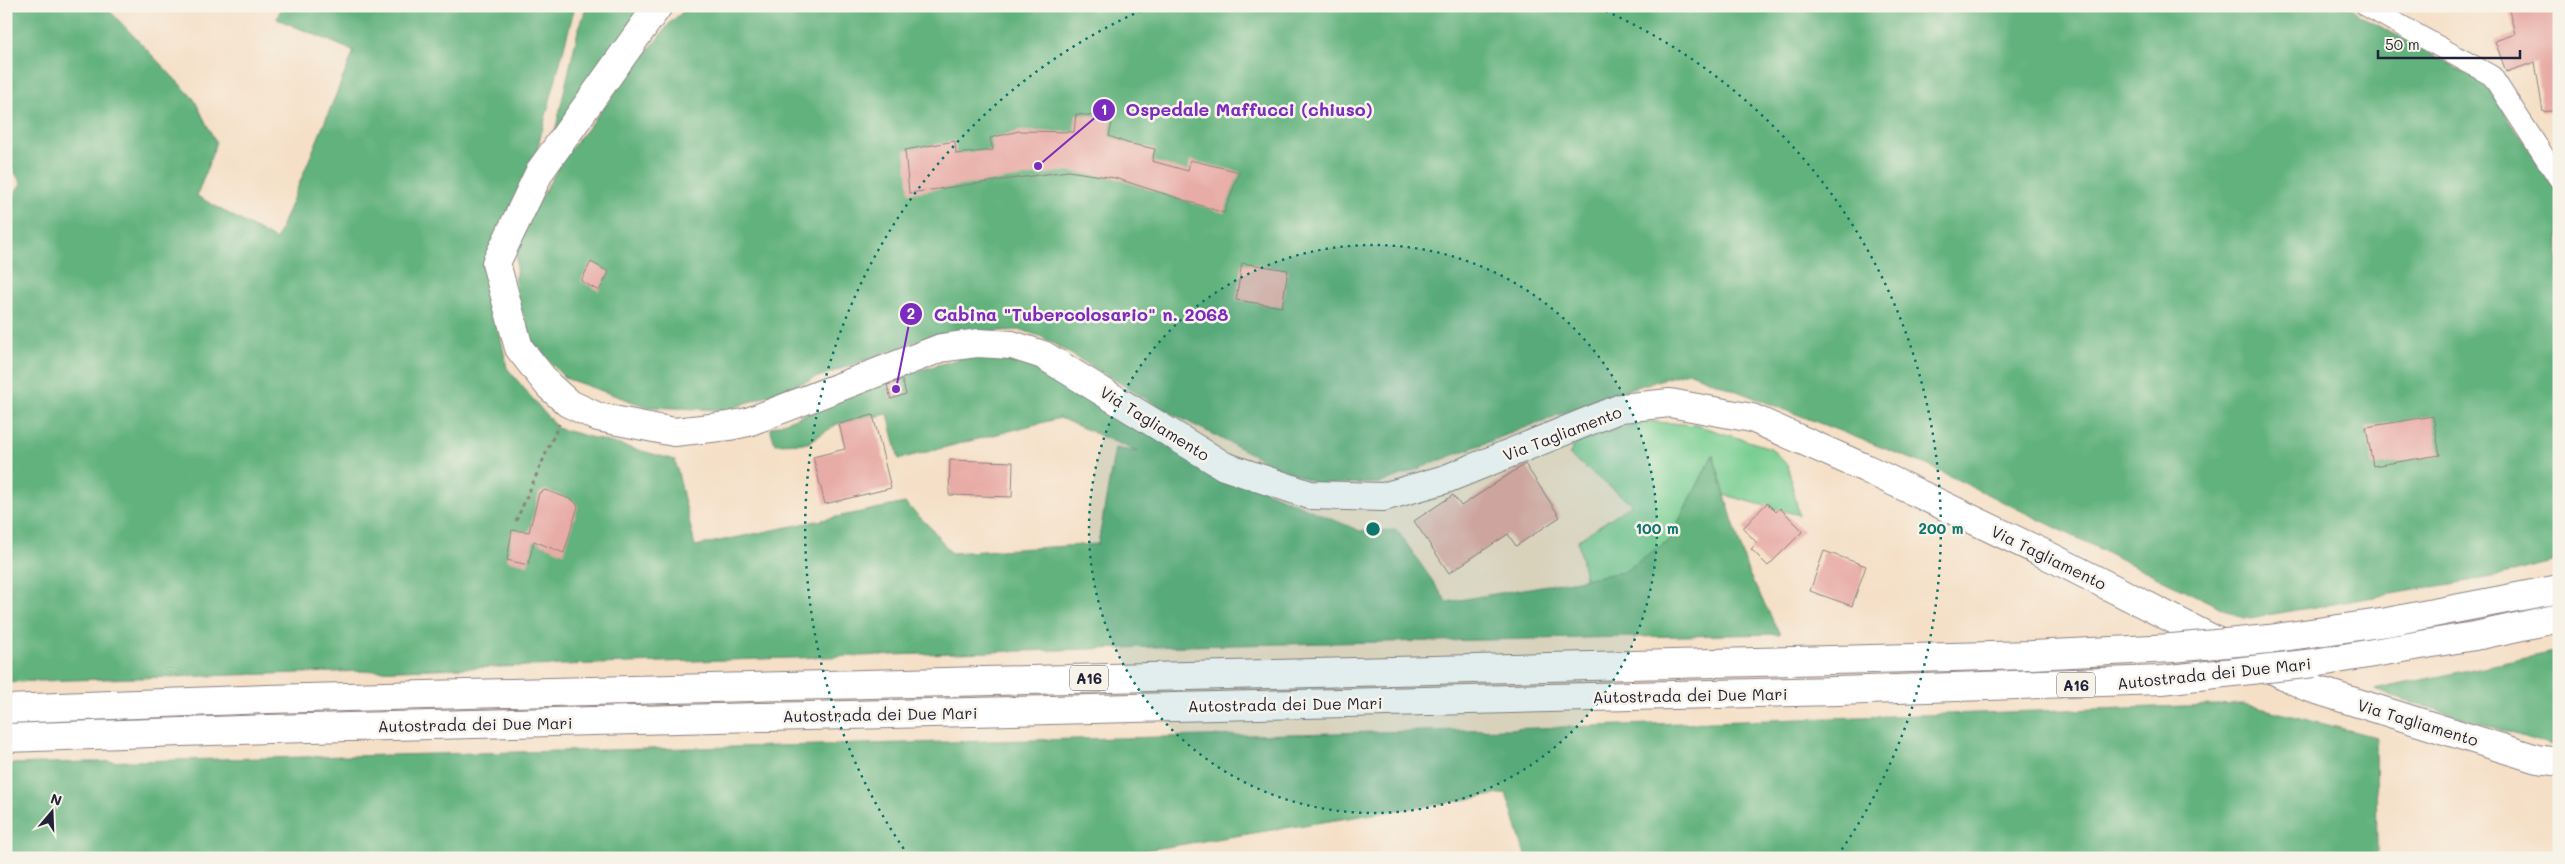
<svg xmlns="http://www.w3.org/2000/svg" width="2565" height="864" viewBox="0 0 2565 864" font-family="Mali,sans-serif">
<style>
.green{fill:#79cf93;stroke:#4e7867}
.forest{fill:#62b27d;stroke:#426a5c}
.building{fill:#e8aca6}
.lines{fill:none;stroke-linecap:round;stroke-linejoin:round}
.street-casing{stroke:#8c8181;stroke-width:22}
.secondary-casing{stroke:#8c8181;stroke-width:30}
.highway-casing{stroke:#8c8181;stroke-width:30}
.path{stroke:#8c8181;stroke-width:3;stroke-dasharray:4 4;stroke-linecap:butt}
.street{stroke:#fff;stroke-width:20}
.secondary{stroke:#fff;stroke-width:28}
.highway{stroke:#fff;stroke-width:28}
.highway-bridge-casing{stroke:#8c8181;stroke-width:30;stroke-linecap:butt}
.highway-bridge{stroke:#fff;stroke-width:28}
.ring{fill:none;stroke:#0f766e;stroke-width:2.5;stroke-dasharray:2.5 5}
.labels{text-anchor:middle;dominant-baseline:central;stroke-width:5;stroke-linejoin:round;paint-order:stroke}
.shield{fill:#f7f3e8;stroke:#62616f;stroke-width:1}
.shield-label{font-size:15px;font-weight:bold;fill:#22223b}
.street-label{font-size:16px;fill:#22223b;stroke:#f7f3e8}
.centre{fill:#0f766e;stroke:#f7f3e8;stroke-width:2.5}
.ring-label{font-size:15px;text-anchor:middle;font-weight:bold;fill:#0f766e;stroke:#f7f3e8;stroke-width:5;stroke-linejoin:round;paint-order:stroke}
.leader{fill:none;stroke:#7b2cbf;stroke-width:2}
.callout-dot{fill:#7b2cbf;stroke:#f7f3e8;stroke-width:2}
.mark-label{font-size:15px;text-anchor:middle;font-weight:bold;fill:#fff}
.callout-label{font-size:18px;text-anchor:middle;font-weight:bold;fill:#7b2cbf;stroke:#f7f3e8;stroke-width:5;stroke-linejoin:round;paint-order:stroke}
</style>
<rect width="100%" height="100%" fill="#f7f3e8"/>
<filter id="ink" filterUnits="userSpaceOnUse"><feTurbulence type="fractalNoise" baseFrequency=".02" numOctaves="2"/><feDisplacementMap in="SourceGraphic" scale="10" xChannelSelector="R" yChannelSelector="G"/><feConvolveMatrix kernelMatrix="1 2 1 2 8 2 1 2 1" color-interpolation-filters="sRGB"/></filter>
<filter id="wash" filterUnits="userSpaceOnUse"><feTurbulence type="fractalNoise" baseFrequency=".0096" numOctaves="4" result="noise"/><feDisplacementMap in="SourceGraphic" scale="20" xChannelSelector="R" yChannelSelector="G"/><feGaussianBlur stdDeviation="1.12" result="paint"/><feColorMatrix in="noise" values="0 0 0 0 0 0 0 0 0 0 0 0 0 0 0 0 0 1.4 0 .05"/><feComposite in="paint" operator="in"/></filter>
<g filter="url(#wash)">
<rect width="100%" height="100%" fill="#f5e0c7"/>
<polygon class="green" points="1644,421 1696,425 1771,448 1788,466 1799,515 1725,495 1713,455 1669,540 1624,572 1585,579 1578,540 1632,504 1569,455 1575,444"/>
<g class="forest">
<polygon points="6,6 105,6 194,99 216,143 197,196 276,240 354,51 277,19 282,6 575,6 534,161 486,266 507,368 557,428 675,460 695,546 905,503 932,529 951,553 1098,544 1115,448 1138,452 1060,418 899,459 888,414 837,424 808,443 775,444 770,428 910,373 969,356 1026,362 1203,464 1360,531 1397,530 1447,602 1624,572 1669,540 1713,455 1748,572 1780,634 1186,646 6,682 6,207 21,183 6,158"/>
<polygon points="587,6 651,6 552,145 578,31"/>
<polygon points="689,6 2351,6 2359,15 2485,83 2559,195 2559,560 2498,576 2244,619 1927,465 1688,372 1618,392 1381,483 1319,484 1275,466 1167,411 1042,337 1022,330 937,334 727,410 648,407 565,378 534,345 515,292 518,238 563,159 670,23"/>
<polygon points="2559,651 2559,748 2374,690"/>
<polygon points="2244,704 2376,737 2377,858 1526,858 1506,793 1096,858 6,858 6,764 1505,729"/>
</g>
<g id="blocks">
<g class="building">
<polygon points="2508,6 2553,6 2559,22 2559,110 2543,112 2535,62 2506,72 2495,41 2515,34"/>
<polygon points="1076,114 1113,118 1109,136 1127,143 1155,149 1152,161 1188,171 1190,160 1240,172 1224,213 1115,178 1068,171 909,193 905,150 955,141 956,154 993,150 990,138 1019,131 1074,132"/>
<polygon points="591,262 609,272 599,291 581,281"/>
<polygon points="1242,263 1288,270 1282,307 1236,300"/>
<polygon points="902,380 906,394 891,399 887,385"/>
<polygon points="873,415 891,488 825,504 813,457 845,449 839,424"/>
<polygon points="2433,416 2440,455 2373,466 2366,427"/>
<polygon points="950,460 1013,462 1012,497 949,495"/>
<polygon points="1525,464 1560,517 1516,546 1508,534 1449,573 1414,521 1453,495 1461,506"/>
<polygon points="545,490 573,500 578,506 564,553 534,541 528,565 507,560 512,530 529,532 539,493"/>
<polygon points="1767,503 1776,512 1780,508 1803,531 1768,566 1751,549 1757,543 1743,528"/>
<polygon points="1824,551 1866,566 1852,606 1810,591"/>
</g>
</g>
</g>
<g filter="url(#ink)">
<use href="#blocks" fill-opacity="0" stroke="#8c8181" stroke-width="1"/>
<g class="lines">
<g class="street-casing">
<polyline id="street" points="2366,6 2492,76 2559,179"/>
</g>
<g class="secondary-casing">
<polyline id="secondary" points="658,6 540,171 496,263 519,348 549,386 568,403 598,417 674,432 729,426 748,422 941,348 978,343 1012,345 1043,355 1224,466 1310,495 1383,497 1446,479 1621,408 1670,403 1752,418 1865,468 2055,559 2307,687 2537,759 2559,762"/>
</g>
<g class="highway-casing">
<g id="highway">
<polyline points="2269,639 2387,622 2559,589"/>
<polyline points="2314,663 2480,635 2559,618"/>
<polyline points="6,709 267,699 2032,655 2172,648"/>
<polyline points="6,738 268,729 1837,691"/>
</g>
</g>
<polyline class="path" points="516,521 559,424"/>
<use href="#street" class="street"/>
<use href="#secondary" class="secondary"/>
<use href="#highway" class="highway"/>
<g class="highway-bridge-casing">
<g id="highway-bridge">
<polyline points="2172,648 2269,639"/>
<polyline points="1837,691 2162,680 2314,663"/>
</g>
</g>
<use href="#highway-bridge" class="highway-bridge"/>
</g>
</g>
<circle cx="1373" cy="529" r="284" fill="#0f766e" fill-opacity=".12"/>
<g class="ring">
<circle cx="1373" cy="529" r="284"/>
<path d="M908 855A568 568 0 0 1 1147 8M1599 8A568 568 0 0 1 1838 855"/>
</g>
<g class="labels">
<g class="shield">
<rect x="1070" y="665.5" width="38" height="25" rx="4"/>
<rect x="2057" y="672.5" width="38" height="25" rx="4"/>
</g>
<g class="shield-label">
<text x="1089" y="678">A16</text>
<text x="2076" y="685">A16</text>
</g>
<g class="street-label">
<text transform="translate(1155 423) rotate(32)">Via Tagliamento</text>
<text transform="translate(1562 433) rotate(-21)">Via Tagliamento</text>
<text transform="translate(2049 557) rotate(26)">Via Tagliamento</text>
<text transform="translate(2214 673) rotate(-6)">Autostrada dei Due Mari</text>
<text transform="translate(1690 695) rotate(-1)">Autostrada dei Due Mari</text>
<text transform="translate(1285 704) rotate(-1)">Autostrada dei Due Mari</text>
<text transform="translate(880 714) rotate(-1)">Autostrada dei Due Mari</text>
<text transform="translate(2418 722) rotate(17)">Via Tagliamento</text>
<text transform="translate(475 724) rotate(-1)">Autostrada dei Due Mari</text>
</g>
</g>
<circle cx="1373" cy="529" r="8" class="centre"/>
<g class="ring-label">
<text x="1657" y="534">100 m</text>
<text x="1941" y="534">200 m</text>
</g>
<path class="leader" d="M1038 166L1104 110M896 389L911 314"/>
<g class="callout-dot">
<circle cx="1038" cy="166" r="5"/>
<circle cx="896" cy="389" r="5"/>
<circle cx="1104" cy="110" r="12"/>
<circle cx="911" cy="314" r="12"/>
</g>
<g class="mark-label">
<text x="1104" y="115">1</text>
<text x="911" y="319">2</text>
</g>
<g class="callout-label">
<text x="1249" y="116">Ospedale Maffucci (chiuso)</text>
<text x="1081" y="321">Cabina "Tubercolosario" n. 2068</text>
</g>
<rect width="2565" height="864" fill="none" stroke="#f7f3e8" stroke-width="25"/>
<g transform="translate(52 812) rotate(19)" stroke="#f7f3e8" stroke-width="4" paint-order="stroke">
<path d="M0-4L9 19L0 12L-9 19Z" fill="#22223b"/>
<text y="-8" font-size="14" font-weight="bold" text-anchor="middle" fill="#22223b">N</text>
</g>
<path d="M2378 50v8h142v-8" fill="none" stroke="#22223b" stroke-width="2.5"/>
<text x="2385" y="50" font-size="15" fill="#22223b" stroke="#f7f3e8" stroke-width="4" paint-order="stroke">50 m</text>
</svg>
